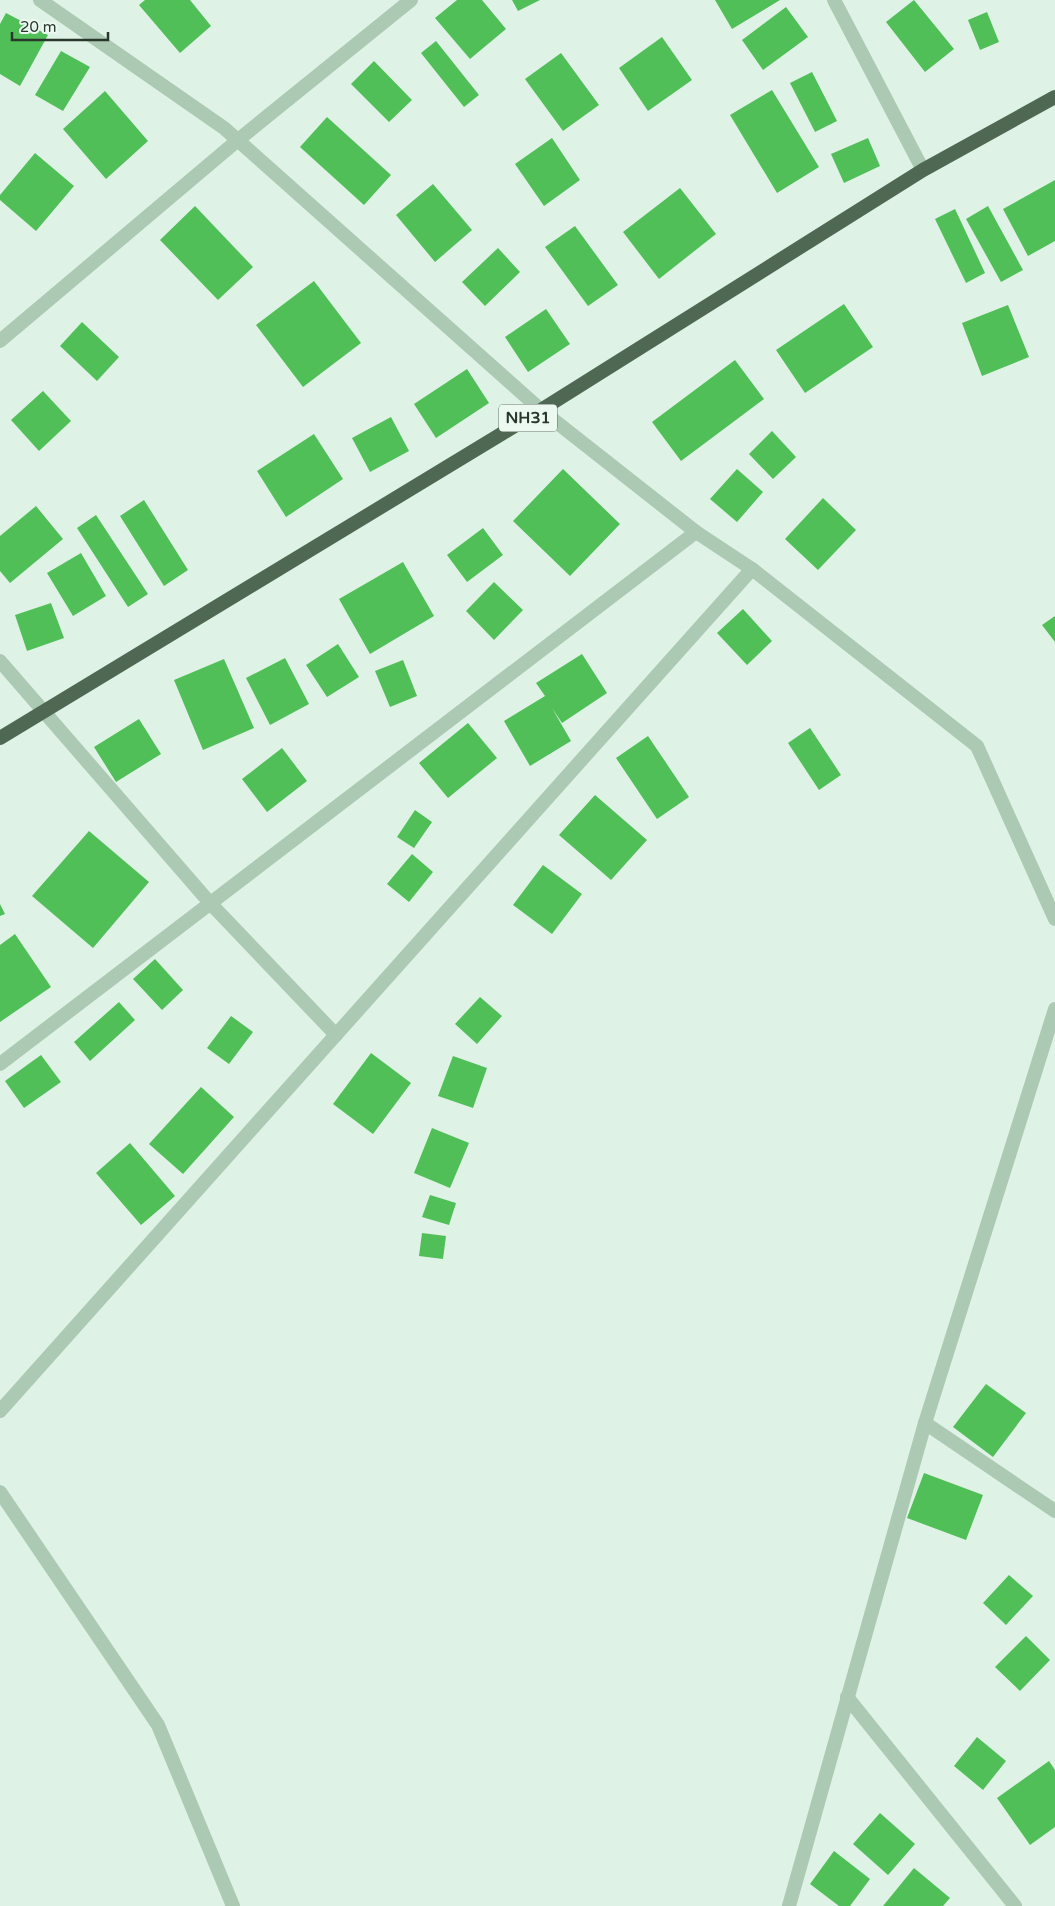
<svg xmlns="http://www.w3.org/2000/svg" width="1055" height="1906" viewBox="0 0 1055 1906" font-family="'Varela Round',sans-serif">
<style>
.building{fill:#50bf58}
.lines{fill:none;stroke-linecap:round;stroke-linejoin:round}
.minor{stroke:#acc9b4;stroke-width:14}
.trunk{stroke:#4f6853;stroke-width:14}
.labels{text-anchor:middle;dominant-baseline:central;stroke-width:4;stroke-linejoin:round;paint-order:stroke}
.shield{fill:#ecf9f1;stroke:#647267;stroke-width:1}
.shield-label{font-size:16px;font-weight:bold;fill:#2a382c}
</style>
<rect width="100%" height="100%" fill="#dff2e6"/>
<g class="building">
<polygon points="145,0 190,0 211,26 180,53 139,5"/>
<polygon points="457,0 482,0 506,29 470,59 435,18"/>
<polygon points="512,0 540,0 518,11"/>
<polygon points="715,0 780,0 732,29"/>
<polygon points="914,0 954,49 925,72 886,22"/>
<polygon points="786,7 808,37 763,70 742,40"/>
<polygon points="987,12 999,42 980,50 968,20"/>
<polygon points="6,13 48,35 20,86 0,74 0,24"/>
<polygon points="662,37 692,80 648,111 619,68"/>
<polygon points="436,41 479,95 464,107 421,53"/>
<polygon points="61,51 90,67 63,111 35,95"/>
<polygon points="561,53 599,105 563,131 525,79"/>
<polygon points="374,61 412,100 389,122 351,84"/>
<polygon points="812,72 837,121 815,132 790,83"/>
<polygon points="772,90 819,167 777,193 730,115"/>
<polygon points="105,91 148,141 106,179 63,129"/>
<polygon points="327,117 391,175 364,205 300,147"/>
<polygon points="552,138 580,180 544,206 515,164"/>
<polygon points="868,138 880,166 844,183 831,154"/>
<polygon points="35,153 74,186 36,231 0,200 0,195"/>
<polygon points="1055,180 1055,241 1028,256 1003,209"/>
<polygon points="433,184 472,230 435,262 396,215"/>
<polygon points="680,188 716,234 659,279 623,232"/>
<polygon points="195,206 253,267 218,300 160,240"/>
<polygon points="988,206 1023,270 1001,282 966,219"/>
<polygon points="955,209 985,273 966,283 935,219"/>
<polygon points="575,226 618,285 588,306 545,247"/>
<polygon points="498,248 520,272 485,306 462,282"/>
<polygon points="314,281 361,343 303,387 256,325"/>
<polygon points="844,304 873,347 805,393 776,350"/>
<polygon points="1008,305 1029,357 982,376 962,323"/>
<polygon points="546,309 570,344 528,372 505,337"/>
<polygon points="82,322 119,357 97,381 60,346"/>
<polygon points="735,360 764,399 681,461 652,422"/>
<polygon points="467,369 489,403 436,438 414,404"/>
<polygon points="43,391 71,421 39,451 11,420"/>
<polygon points="391,417 409,451 370,472 352,438"/>
<polygon points="772,431 796,457 773,479 749,454"/>
<polygon points="314,434 343,479 286,517 257,471"/>
<polygon points="563,469 620,524 570,576 513,521"/>
<polygon points="737,469 763,492 737,522 710,499"/>
<polygon points="823,498 856,530 818,570 785,539"/>
<polygon points="144,500 188,570 164,586 120,516"/>
<polygon points="36,506 63,539 10,583 0,571 0,536"/>
<polygon points="96,515 148,594 128,607 77,528"/>
<polygon points="483,528 503,555 467,582 447,555"/>
<polygon points="81,553 106,596 73,616 47,573"/>
<polygon points="403,562 434,616 370,654 339,599"/>
<polygon points="494,582 523,610 494,640 466,611"/>
<polygon points="51,603 64,638 27,651 15,615"/>
<polygon points="743,609 772,641 747,665 717,633"/>
<polygon points="1055,616 1055,642 1042,625"/>
<polygon points="338,644 359,677 327,697 306,665"/>
<polygon points="582,654 607,693 562,723 552,708 571,741 530,766 504,721 545,696 536,683"/>
<polygon points="285,658 309,704 270,725 246,678"/>
<polygon points="224,659 254,728 203,750 174,680"/>
<polygon points="403,660 417,696 390,707 375,671"/>
<polygon points="139,719 161,754 116,782 94,747"/>
<polygon points="468,723 497,758 448,798 419,763"/>
<polygon points="810,728 841,775 819,790 788,743"/>
<polygon points="648,736 689,797 657,819 616,758"/>
<polygon points="282,748 307,781 267,812 242,779"/>
<polygon points="595,795 647,840 611,880 559,835"/>
<polygon points="415,810 432,822 414,848 397,837"/>
<polygon points="89,831 149,882 93,948 32,896"/>
<polygon points="412,854 433,872 409,902 387,884"/>
<polygon points="543,865 582,894 552,934 513,905"/>
<polygon points="0,904 5,914 0,916"/>
<polygon points="15,934 51,987 0,1022 0,945"/>
<polygon points="155,959 183,990 162,1010 133,979"/>
<polygon points="480,997 502,1016 477,1044 455,1024"/>
<polygon points="119,1002 135,1020 90,1061 74,1042"/>
<polygon points="231,1016 253,1032 229,1064 207,1048"/>
<polygon points="371,1053 411,1083 373,1134 333,1104"/>
<polygon points="41,1055 61,1082 24,1108 5,1081"/>
<polygon points="453,1056 487,1068 473,1108 438,1096"/>
<polygon points="201,1087 234,1117 183,1174 149,1144"/>
<polygon points="432,1128 469,1143 450,1188 414,1173"/>
<polygon points="130,1143 175,1196 141,1225 96,1173"/>
<polygon points="430,1195 456,1203 449,1225 422,1217"/>
<polygon points="422,1233 446,1236 443,1259 419,1256"/>
<polygon points="986,1384 1026,1413 993,1457 953,1427"/>
<polygon points="924,1473 983,1495 966,1540 907,1518"/>
<polygon points="1009,1575 1033,1596 1006,1625 983,1603"/>
<polygon points="1026,1636 1050,1660 1020,1691 995,1667"/>
<polygon points="977,1737 1006,1761 983,1790 954,1766"/>
<polygon points="1049,1761 1055,1770 1055,1827 1030,1845 997,1798"/>
<polygon points="880,1813 915,1844 888,1875 853,1844"/>
<polygon points="834,1851 870,1879 850,1906 839,1906 810,1884"/>
<polygon points="914,1868 950,1898 943,1906 883,1906"/>
</g>
<g class="lines">
<g class="minor">
<polyline points="40,0 224,128 541,410 696,532 752,569 977,746 1055,919"/>
<polyline points="834,0 923,170"/>
<polyline points="0,341 238,140 411,0"/>
<polyline points="0,661 210,903 336,1035"/>
<polyline points="0,1064 696,532"/>
<polyline points="0,1411 752,569"/>
<polyline points="925,1423 1055,1511"/>
<polyline points="0,1492 158,1725 233,1906"/>
<polyline points="847,1697 1015,1906"/>
<polyline points="789,1906 925,1423 1055,1009"/>
</g>
<polyline class="trunk" points="0,738 541,410 923,170 1055,97"/>
</g>
<g class="labels">
<rect class="shield" x="499" y="404.5" width="58" height="27" rx="4"/>
<g class="shield-label">
<text x="528" y="418">NH31</text>
</g>
</g>
<path d="M12 32v8h96v-8" fill="none" stroke="#2a382c" stroke-width="2.5"/>
<text x="20" y="32" font-size="15" fill="#2a382c" stroke="#ecf9f1" stroke-width="4" paint-order="stroke">20 m</text>
</svg>
